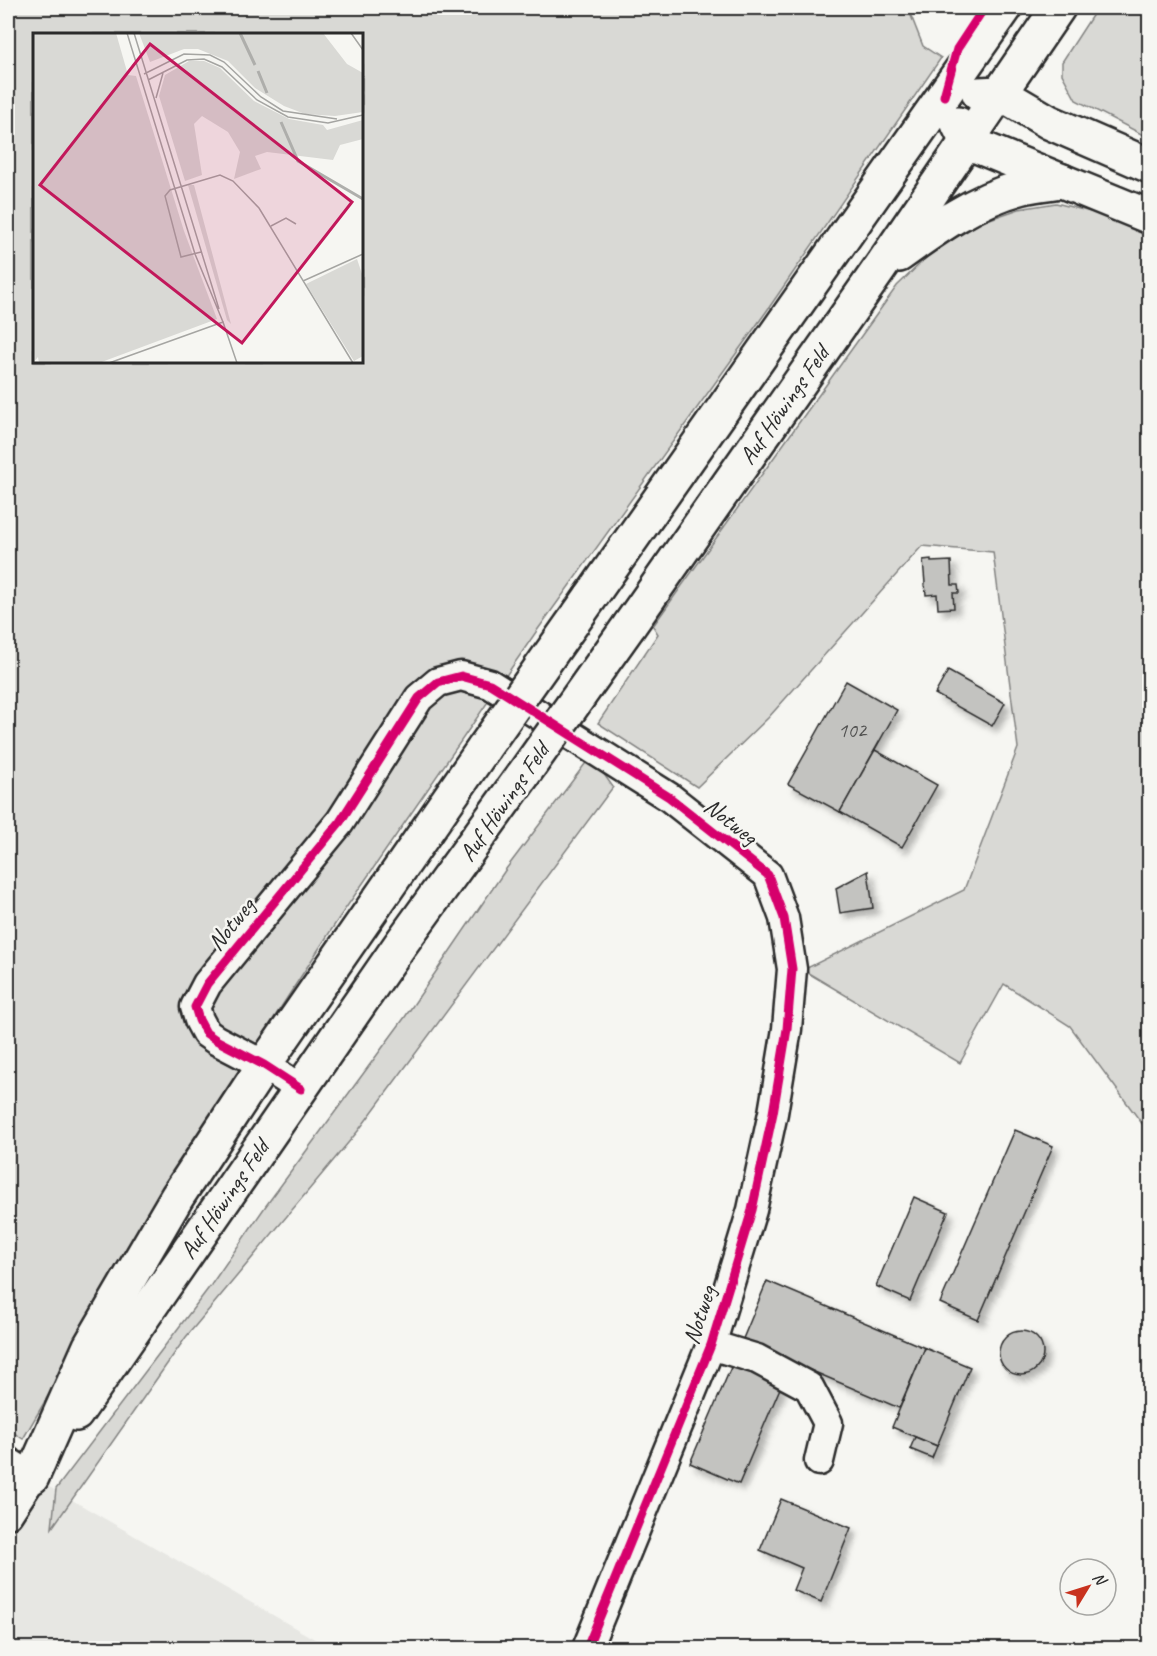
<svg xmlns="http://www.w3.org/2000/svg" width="1157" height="1656" viewBox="0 0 1157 1656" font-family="Caveat,sans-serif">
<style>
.built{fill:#e7e7e3}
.green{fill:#d9d9d5;stroke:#828280;stroke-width:1.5;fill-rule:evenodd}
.building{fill:#c3c3c0;stroke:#2b2b2b;stroke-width:1.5;filter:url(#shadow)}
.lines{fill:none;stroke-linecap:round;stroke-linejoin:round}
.minor-casing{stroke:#2b2b2b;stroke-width:33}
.major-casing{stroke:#2b2b2b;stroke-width:38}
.minor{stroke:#f6f6f2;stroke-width:28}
.major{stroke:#f6f6f2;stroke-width:33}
.major-bridge-casing{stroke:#2b2b2b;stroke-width:38;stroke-linecap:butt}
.major-bridge{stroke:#f6f6f2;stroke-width:33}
.cycleway-casing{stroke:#f6f6f2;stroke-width:13}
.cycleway{stroke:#d6006c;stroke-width:9}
.labels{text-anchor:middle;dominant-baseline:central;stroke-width:5;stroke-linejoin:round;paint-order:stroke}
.number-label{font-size:21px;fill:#515150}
.street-label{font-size:24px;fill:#2b2b2b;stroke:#f6f6f2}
.inset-river{fill:none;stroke:#aeaeab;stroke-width:3}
.inset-road{fill:none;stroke:#a5a5a2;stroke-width:1.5}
.view{fill:#c2185b;fill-opacity:0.15;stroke:#c2185b;stroke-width:3}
.inset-edge{fill:none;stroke:#2b2b2b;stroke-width:3}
</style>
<defs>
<filter id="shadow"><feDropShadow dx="5.5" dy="5.5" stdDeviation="3" flood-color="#0004"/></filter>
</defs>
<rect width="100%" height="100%" fill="#f6f6f2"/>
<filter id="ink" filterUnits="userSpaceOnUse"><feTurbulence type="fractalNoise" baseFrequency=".0167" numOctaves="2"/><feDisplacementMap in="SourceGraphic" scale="12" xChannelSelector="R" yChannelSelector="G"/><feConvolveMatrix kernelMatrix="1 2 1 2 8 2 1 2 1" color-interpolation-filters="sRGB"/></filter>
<g filter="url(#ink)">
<polygon class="built" points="32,1477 330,1648 8,1648 8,1512"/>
<g class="green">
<path d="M8,8h905l-3,5 13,33 18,12 -175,254 -230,320 -197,286 -125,192 -191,329 -15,-10zM34,34h328v328h-328z"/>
<polygon points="1097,8 1149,8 1149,138 1076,100 1062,74 1062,62"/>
<polygon points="1056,203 1149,227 1149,1133 1070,1026 1004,984 960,1063 803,970 964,890 1018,748 993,552 922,546 768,718 697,787 598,723 658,634 653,626 897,286 927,257 954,238 984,221 1019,209"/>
<polygon points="591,756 613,787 358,1131 186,1337 52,1528 56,1489 211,1285 265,1207 405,1017 506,869"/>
</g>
<g class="building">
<polygon points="931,559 931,562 951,561 952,585 958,585 959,593 953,593 954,608 938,609 937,594 926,595 923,560"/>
<polygon points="948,671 1005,703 992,726 935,694"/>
<polygon points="846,681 897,710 840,812 788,784"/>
<polygon points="875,750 937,785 902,847 840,812"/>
<polygon points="868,871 873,908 840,913 836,888"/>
<polygon points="1015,1130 1053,1146 978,1320 940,1303"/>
<polygon points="914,1197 948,1212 910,1301 876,1286"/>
<polygon points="767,1281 925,1348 899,1408 742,1341"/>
<circle cx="1021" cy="1353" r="22"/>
<polygon points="925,1348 970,1367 937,1446 892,1427"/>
<polygon points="732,1365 781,1386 739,1484 690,1463"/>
<polygon points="915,1437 937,1446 932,1458 910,1449"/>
<polygon points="781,1499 851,1528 821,1602 793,1590 802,1568 760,1550"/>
</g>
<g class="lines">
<g class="minor-casing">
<g id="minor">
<polyline points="301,1089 264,1065 216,1040 206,1033 199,1020 195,1007 207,984 340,822 419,698 438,682 461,676 490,684 669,797 768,875 784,918 792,969 787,1029 773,1113 752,1210 711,1345 587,1648"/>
<polyline points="711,1345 757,1359 809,1387 828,1423 819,1461"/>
<polyline points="8,1462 32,1477 8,1514"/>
</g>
</g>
<g class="major-casing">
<g id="major">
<polyline points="979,94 1000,93 1049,122 1150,166"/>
<polyline points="958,124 967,142 1150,217"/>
<path d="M899,255c37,-27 76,-55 121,-67 14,-4 28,-5 42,-7"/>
<polyline points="590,598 1005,8"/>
<path id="s1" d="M629,626l251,-358 178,-260"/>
<path id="s2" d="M76,1414l324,-469 123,-170"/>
<polyline points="32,1477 90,1346 177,1197 264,1065 484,748"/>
</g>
</g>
<use href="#minor" class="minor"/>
<use href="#major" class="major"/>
<g class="major-bridge-casing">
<g id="major-bridge">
<polyline points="484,748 590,598"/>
<polyline points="523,775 629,626"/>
</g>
</g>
<use href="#major-bridge" class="major-bridge"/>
<g class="cycleway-casing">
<g id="cycleway">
<polyline points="944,96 957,49 984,8"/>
<polyline points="301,1089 264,1065 216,1040 206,1033 199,1020 195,1007 207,984 340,822 419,698 438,682 461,676 490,684 669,797 768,875 784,918 792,969 787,1029 773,1113 752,1210 711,1345 587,1648"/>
</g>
</g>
<use href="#cycleway" class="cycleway"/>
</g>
</g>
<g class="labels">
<g class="number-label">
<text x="852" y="730">102</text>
</g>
<g class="street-label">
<text stroke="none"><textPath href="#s1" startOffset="270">Auf Höwings Feld</textPath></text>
<text transform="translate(504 802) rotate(-55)">Auf Höwings Feld</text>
<text transform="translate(731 821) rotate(38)">Notweg</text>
<text transform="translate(231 924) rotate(-51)">Notweg</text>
<text stroke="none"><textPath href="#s2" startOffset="261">Auf Höwings Feld</textPath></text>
<text transform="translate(699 1315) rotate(-72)">Notweg</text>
</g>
</g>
<g transform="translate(33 33)">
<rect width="330" height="330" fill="#f6f6f2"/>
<path d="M0,0h83l12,42 8,1 48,155 33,88 -118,44h-60l-1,-6 -5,6zM106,0h184l24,31 16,9v39l-28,4 -30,-2 -21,-8 -29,-18 -27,-27 -30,-12h-14l-34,13zM156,28h15l16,7 34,33 35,18 34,6 4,5 36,-10v19l-23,6 -7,15 -66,-8 -12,4 6,13 -27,10 6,-27 -12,-20 -26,-16 -8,8 8,51 -17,6 -26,-85 6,-21zM155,152h6l37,139 -4,-4zM324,226l6,18v79l-9,5 -48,-77z" fill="#d9d9d5"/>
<path class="inset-river" d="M207,0l15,32M225,38l9,22M248,89l17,39 65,38"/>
<path class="inset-road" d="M94,0l68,221 28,68M101,0l85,276M318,0l12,17M111,41l40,-20 26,1 14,7 37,35 22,14 54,8M115,47l39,-20 17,-1 18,8 35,33 31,17 40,6 35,-8M123,65l7,-25M238,193l15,-8 10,6M168,219l-20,5 -16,-61 5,-6 50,-15 13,6 26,27 94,155M270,248l60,-27M76,330l114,-41 14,41"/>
<path class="view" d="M117,11l202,158 -110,141 -202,-158z"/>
<rect width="330" height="330" class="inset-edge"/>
</g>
<rect width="1157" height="1656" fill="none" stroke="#f6f6f2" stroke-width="30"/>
<rect x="15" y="15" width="1127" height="1626" fill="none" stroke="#2b2b2b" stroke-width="2" filter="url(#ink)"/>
<g transform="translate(1088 1587) rotate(52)"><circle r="28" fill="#f6f6f2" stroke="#a5a5a2" stroke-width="1.5"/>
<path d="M0-4.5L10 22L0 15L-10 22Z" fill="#c8321e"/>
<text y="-9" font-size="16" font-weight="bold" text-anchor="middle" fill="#2b2b2b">N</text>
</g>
</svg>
